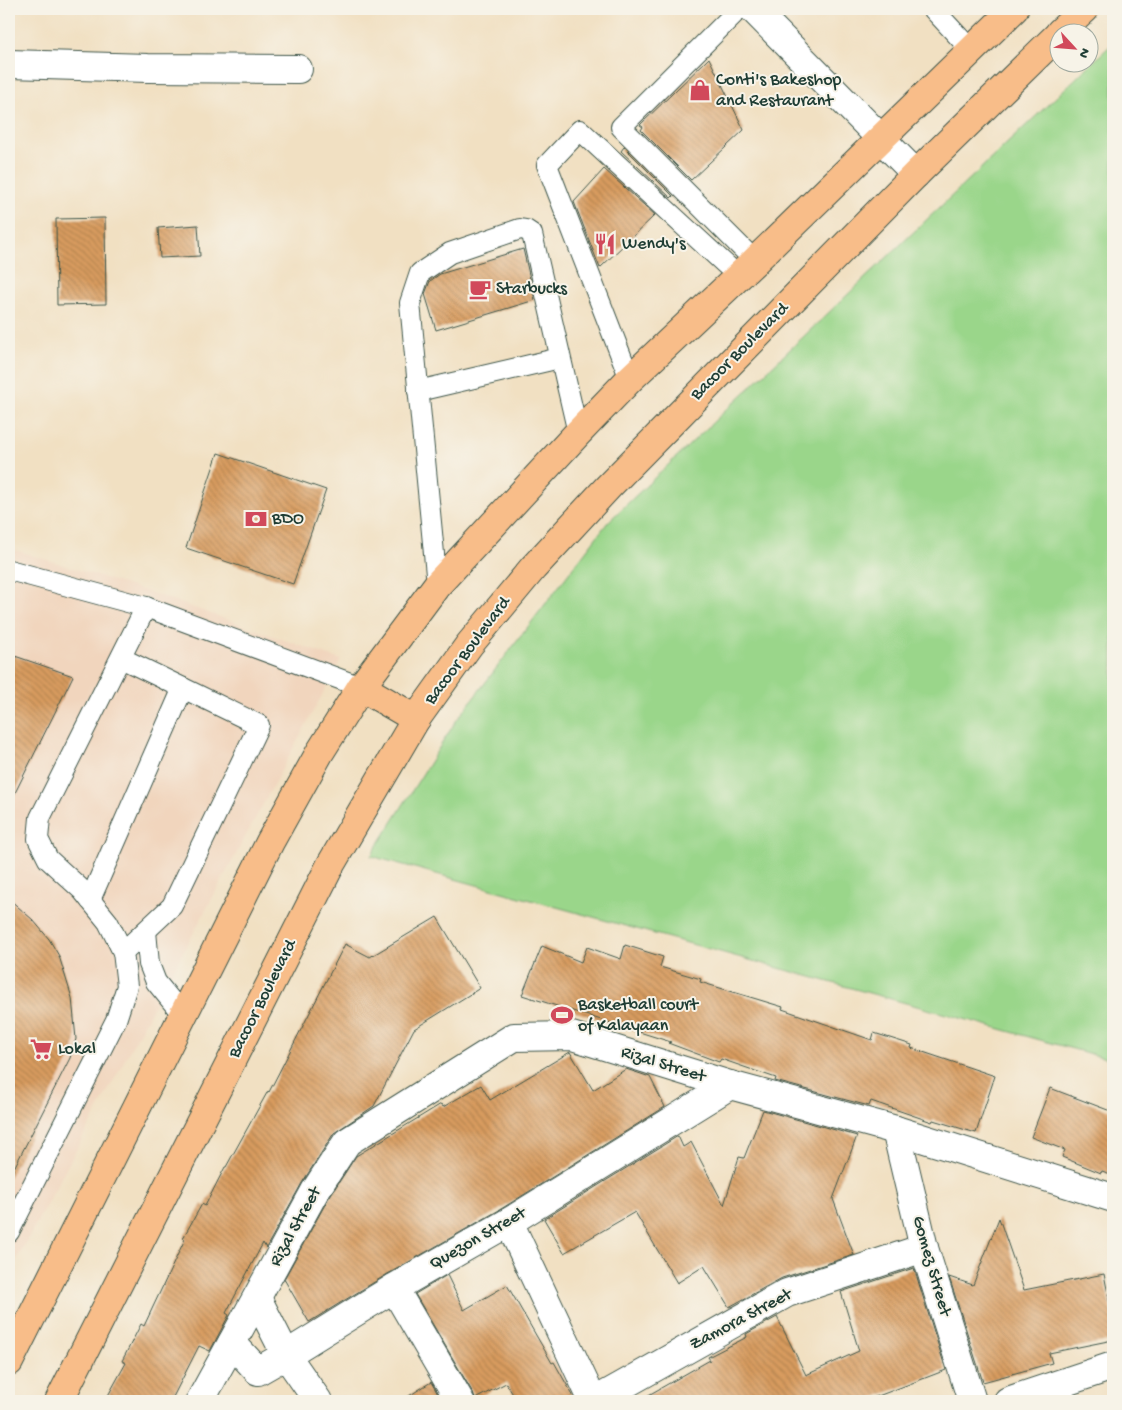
<svg xmlns="http://www.w3.org/2000/svg" width="1122" height="1410" viewBox="0 0 1122 1410" font-family="'Gochi Hand',sans-serif">
<style>
.built{fill:#f1d5bd}
.grass{fill:#9ad68a;stroke:#5c8a5f}
.building{fill:url(#building-back-hatch)}
.lines{fill:none;stroke-linecap:round;stroke-linejoin:round}
.service-casing{stroke:#3e5549;stroke-width:22}
.minor-casing{stroke:#3e5549;stroke-width:30}
.tertiary-casing{stroke:#3e5549;stroke-width:30}
.primary-casing{stroke:#3e5549;stroke-width:30}
.service{stroke:#fff;stroke-width:20}
.minor{stroke:#fff;stroke-width:28}
.tertiary{stroke:#fff;stroke-width:28}
.primary{stroke:#f8bd89;stroke-width:28}
.labels{text-anchor:middle;dominant-baseline:central;stroke-width:4;stroke-linejoin:round;paint-order:stroke}
.poi-label{font-size:18px;fill:#1f3d34;stroke:#f7f3e8;text-anchor:start}
.street-label{font-size:18px;fill:#1f3d34;stroke:#f7f3e8}
</style>
<defs>
<pattern id="building-back-hatch" width="6" height="6" patternUnits="userSpaceOnUse" patternTransform="scale(1.25)"><rect width="6" height="6" fill="#d89b5e"/><path d="M-1 5l2 2M0 0l6 6M5-1l2 2" fill="none" stroke="#af804e"/></pattern>
</defs>
<rect width="100%" height="100%" fill="#f7f3e8"/>
<filter id="ink" filterUnits="userSpaceOnUse"><feTurbulence type="fractalNoise" baseFrequency=".02" numOctaves="2"/><feDisplacementMap in="SourceGraphic" scale="10" xChannelSelector="R" yChannelSelector="G"/><feConvolveMatrix kernelMatrix="1 2 1 2 8 2 1 2 1" color-interpolation-filters="sRGB"/></filter>
<filter id="wash" filterUnits="userSpaceOnUse"><feTurbulence type="fractalNoise" baseFrequency=".0096" numOctaves="4" result="noise"/><feDisplacementMap in="SourceGraphic" scale="20" xChannelSelector="R" yChannelSelector="G"/><feGaussianBlur stdDeviation="1.12" result="paint"/><feColorMatrix in="noise" values="0 0 0 0 0 0 0 0 0 0 0 0 0 0 0 0 0 1.4 0 .05"/><feComposite in="paint" operator="in"/></filter>
<g filter="url(#wash)">
<rect width="100%" height="100%" fill="#f1e0c2"/>
<polygon class="built" points="9,548 155,594 341,660 9,1274"/>
<polygon class="grass" points="1113,43 1113,1060 371,856 456,721 608,522"/>
<g id="blocks">
<g class="building">
<polygon points="709,58 744,130 691,180 641,130 643,127 640,125"/>
<polygon points="624,147 673,196 671,198 621,151"/>
<polygon points="604,169 655,215 600,268 574,202"/>
<polygon points="105,218 106,304 57,305 56,219"/>
<polygon points="198,225 200,256 160,258 158,228"/>
<polygon points="523,249 535,300 436,330 425,294 430,281 440,274"/>
<polygon points="218,453 326,490 293,584 186,548"/>
<polygon points="9,654 73,676 9,805"/>
<polygon points="9,899 33,920 49,939 59,956 72,998 76,1039 70,1058 9,1178"/>
<polygon points="437,917 480,988 414,1029 374,1106 334,1133 302,1183 266,1248 263,1243 226,1313 229,1315 210,1351 199,1346 171,1401 105,1401 126,1363 122,1361 141,1324 144,1326 185,1239 183,1238 202,1204 205,1206 225,1167 226,1167 268,1091 269,1092 345,944 370,957"/>
<polygon points="625,945 663,957 660,967 701,979 700,982 783,1007 782,1009 872,1040 874,1033 912,1045 911,1048 995,1076 976,1133 933,1120 932,1122 871,1101 869,1106 775,1081 776,1078 721,1059 719,1062 668,1043 671,1042 522,995 542,946 581,962 587,947 621,959"/>
<polygon points="570,1052 593,1090 626,1069 650,1077 665,1107 501,1209 386,1275 309,1322 284,1279 328,1199 356,1156 441,1104 443,1107 481,1085 490,1100"/>
<polygon points="1050,1088 1113,1112 1113,1175 1102,1171 1101,1173 1062,1157 1065,1150 1031,1137"/>
<polygon points="763,1110 857,1136 833,1199 854,1255 782,1278 729,1307 704,1266 677,1283 635,1212 564,1253 544,1219 678,1136 683,1147 691,1142 724,1205 739,1157 744,1158"/>
<polygon points="999,1218 1024,1290 1104,1274 1113,1320 1113,1340 1049,1353 1052,1363 983,1382 949,1277 973,1285"/>
<polygon points="914,1268 946,1370 865,1401 638,1401 710,1360 708,1357 747,1337 746,1334 777,1317 806,1375 859,1351 841,1292"/>
<polygon points="447,1275 464,1310 507,1285 552,1363 554,1362 576,1401 517,1401 506,1383 475,1399 473,1393 415,1294"/>
<polygon points="431,1382 442,1401 401,1401"/>
</g>
</g>
</g>
<g filter="url(#ink)">
<use href="#blocks" fill-opacity="0" stroke="#3e5549" stroke-width="1"/>
<g class="lines">
<g class="service-casing">
<g id="service">
<polyline points="739,9 621,127 755,261"/>
<polyline points="933,9 971,50"/>
<polyline points="630,379 547,165 580,130 738,276"/>
<polyline points="418,391 560,358"/>
<polyline points="9,570 146,607 361,687"/>
<polyline points="437,585 410,303 420,273 450,253 520,229 526,230 532,234 578,433"/>
<polyline points="121,658 183,688"/>
<polyline points="90,900 183,688 259,725 172,906 123,952"/>
<polyline points="146,931 149,964 156,982 183,1015"/>
<polyline points="9,1232 116,1020 127,986 123,952 108,922 82,890 48,859 38,839 40,818 146,607"/>
</g>
</g>
<g class="minor-casing">
<g id="minor">
<polyline points="9,64 148,68 298,69"/>
<polyline points="896,1130 924,1248 972,1401"/>
<polyline points="509,1222 593,1401"/>
<polyline points="394,1288 460,1401"/>
<polyline points="257,1298 286,1355 318,1401"/>
<polyline points="232,1343 258,1371 286,1355 394,1288 509,1222 730,1085"/>
<polyline points="200,1401 315,1191 347,1142 514,1037 572,1036 730,1085 896,1130 1113,1198"/>
<polyline points="595,1401 787,1293 924,1248"/>
<polyline points="1008,1401 1113,1366"/>
</g>
</g>
<g class="tertiary-casing">
<polyline id="tertiary" points="753,9 916,174"/>
</g>
<g class="primary-casing">
<g id="primary">
<polyline points="1060,32 1085,9"/>
<polyline points="361,687 416,719"/>
<polyline points="9,1362 270,842 320,752 361,687 437,585 578,433 630,379 755,261 1014,9"/>
<polyline points="59,1401 331,864 416,719 469,645 533,568 609,486 916,174 1060,33"/>
</g>
</g>
<use href="#service" class="service"/>
<use href="#minor" class="minor"/>
<use href="#tertiary" class="tertiary"/>
<use href="#primary" class="primary"/>
</g>
</g>
<defs>
<g id="shop-bare" transform="scale(1.725)"><path d="M-5-2.5h2.3a2.7 3.5 0 0 1 5.4 0H5L5.5 6h-11ZM-1.5-2.5h3a1.5 2.3 0 0 0-3 0Z" fill="#d1495b" stroke="#f7f3e8" stroke-width="2.5" paint-order="stroke"/></g>
<g id="restaurant-bare" transform="scale(1.725)"><path d="M-5-6h1v4h1v-4h1v4h1v-4h1v5L-1.5 .5V6h-2V.5L-5-1ZM5-6V6H3V1.5H1.5Q1.5-4 5-6Z" fill="#d1495b" stroke="#f7f3e8" stroke-width="2.5" paint-order="stroke"/></g>
<g id="cafe-bare" transform="scale(1.725)"><path d="M-5.5-4.5H6V0H3Q3 3.5 0 3.5H-2.5Q-5.5 3.5-5.5 0ZM3-3.2v2h1.7v-2ZM-6 4.5H4V6H-6Z" fill="#d1495b" stroke="#f7f3e8" stroke-width="2.5" paint-order="stroke"/></g>
<g id="bank-bare" transform="scale(1.725)"><path d="M-6-4H6V4H-6ZM0-2.3a2.3 2.3 0 1 0 0 4.6a2.3 2.3 0 1 0 0-4.6Z" fill="#d1495b" stroke="#f7f3e8" stroke-width="2.5" paint-order="stroke"/></g>
<g id="stadium-bare" transform="scale(1.725)"><path d="M0-5a6.5 5 0 1 0 0 10a6.5 5 0 1 0 0-10ZM-3.5-1.8h7v3.6h-7Z" fill="#d1495b" stroke="#f7f3e8" stroke-width="2.5" paint-order="stroke"/></g>
<g id="supermarket-bare" transform="scale(1.725)"><path d="M-6-5.5h2.5l.6 2H6L4.5 2H-2.5L-4.4-4H-6ZM-1.5 3.2a1.3 1.3 0 1 0 .1 0ZM3 3.2a1.3 1.3 0 1 0 .1 0Z" fill="#d1495b" stroke="#f7f3e8" stroke-width="2.5" paint-order="stroke"/></g>
</defs>
<g fill-rule="evenodd">
<use href="#shop-bare" x="700" y="90"/>
<use href="#restaurant-bare" x="605" y="244"/>
<use href="#cafe-bare" x="480" y="289"/>
<use href="#bank-bare" x="256" y="519"/>
<use href="#stadium-bare" x="562" y="1015"/>
<use href="#supermarket-bare" x="41" y="1049"/>
</g>
<g class="labels">
<g class="poi-label">
<text x="716" y="80">Conti's Bakeshop<tspan x="716" dy="21">and Restaurant</tspan></text>
<text x="622" y="244">Wendy's</text>
<text x="496" y="289">Starbucks</text>
<text x="272" y="519">BDO</text>
<text x="578" y="1005">Basketball court<tspan x="578" dy="21">of Kalayaan</tspan></text>
<text x="58" y="1049">Lokal</text>
</g>
<g class="street-label">
<text transform="translate(740 352) rotate(-45)">Bacoor Boulevard</text>
<text transform="translate(468 651) rotate(-53)">Bacoor Boulevard</text>
<text transform="translate(263 999) rotate(-63)">Bacoor Boulevard</text>
<text transform="translate(663 1065) rotate(17)">Rizal Street</text>
<text transform="translate(296 1227) rotate(-61)">Rizal Street</text>
<text transform="translate(478 1239) rotate(-30)">Quezon Street</text>
<text transform="translate(931 1266) rotate(74)">Gomez Street</text>
<text transform="translate(741 1320) rotate(-28)">Zamora Street</text>
</g>
</g>
<rect width="1122" height="1410" fill="none" stroke="#f7f3e8" stroke-width="30"/>
<g transform="translate(1074 48) rotate(116)"><circle r="24" fill="#f7f3e8" stroke="#a1aaa0"/>
<path d="M0-4L9 19L0 12L-9 19Z" fill="#d1495b"/>
<text y="-8" font-size="14" font-weight="bold" text-anchor="middle" fill="#1f3d34">N</text>
</g>
</svg>
